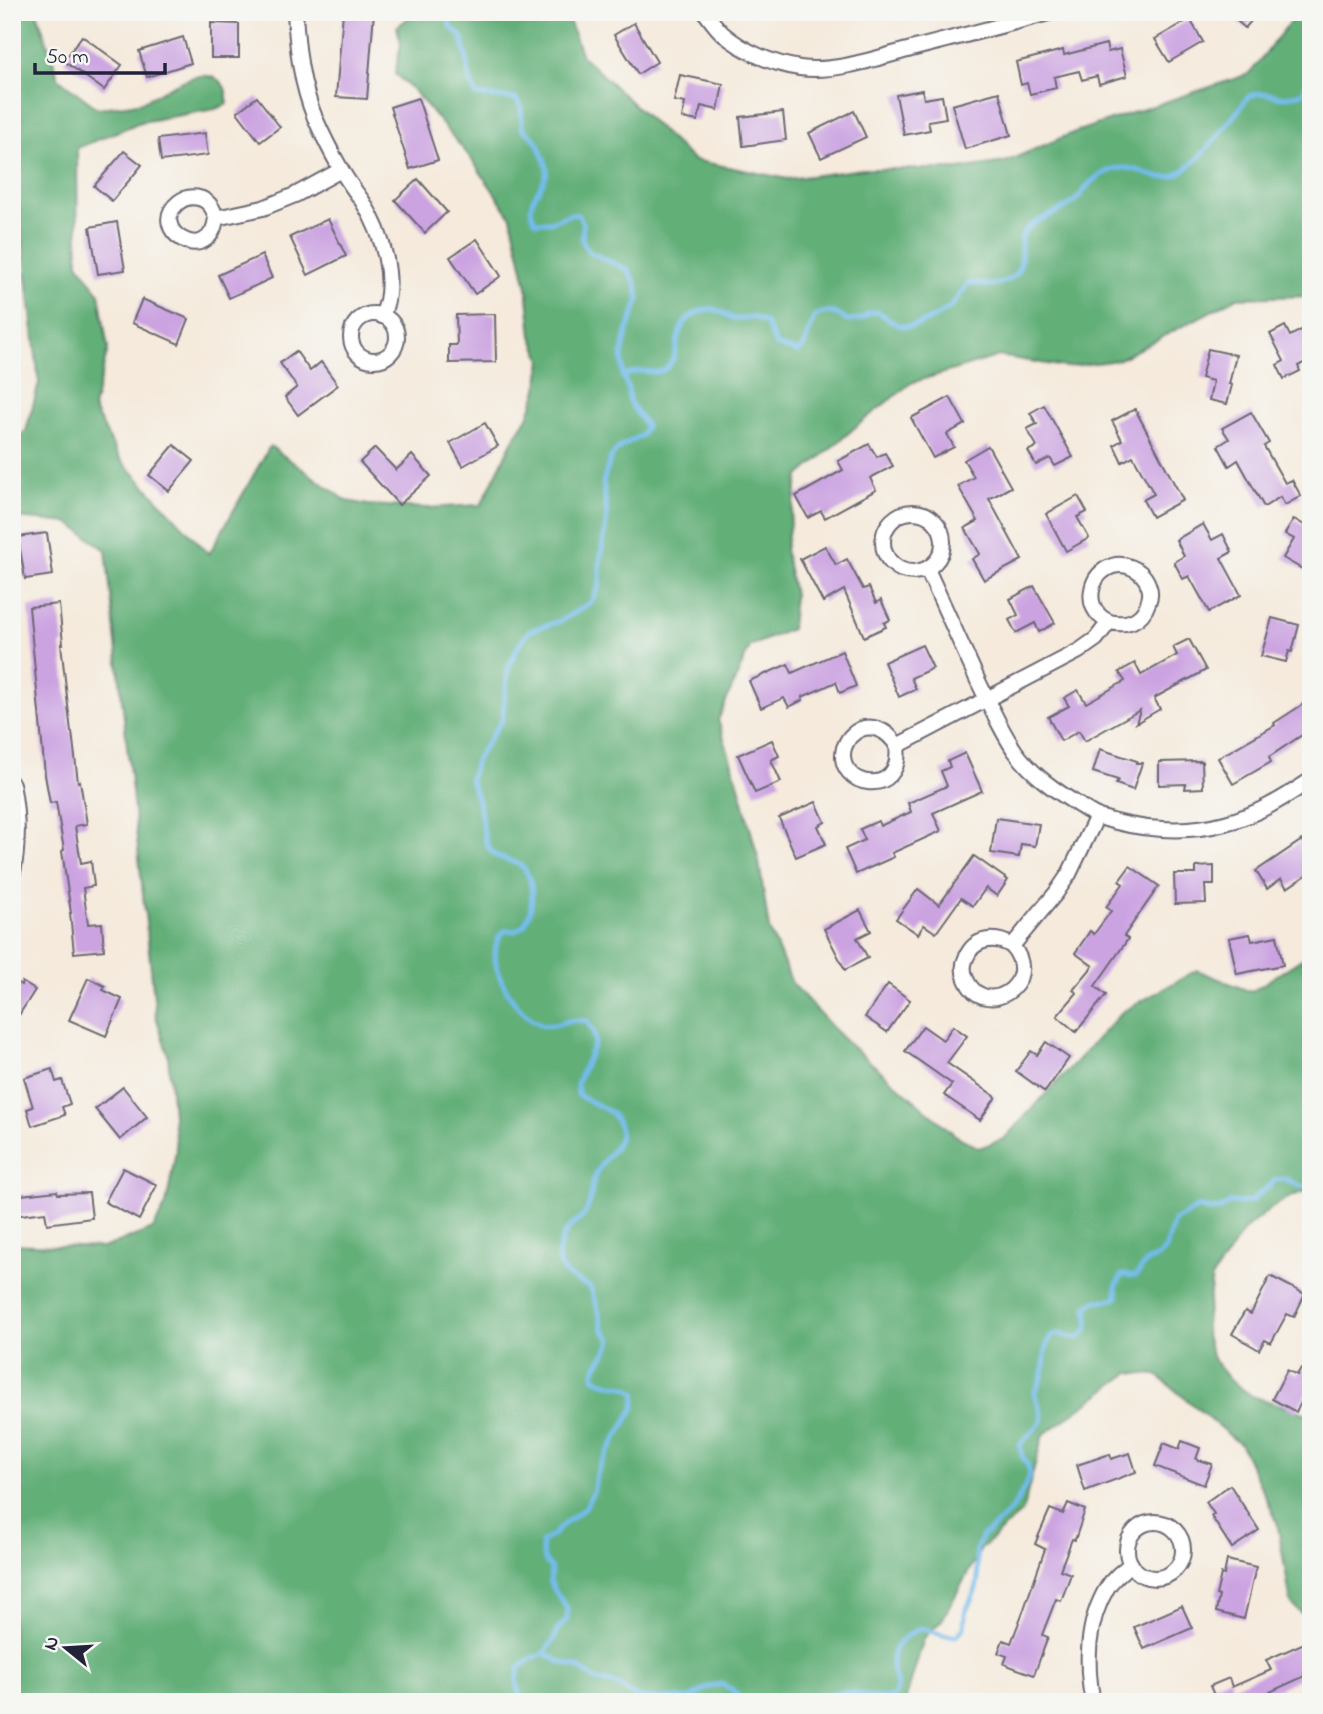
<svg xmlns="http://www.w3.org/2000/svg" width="1323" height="1714" viewBox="0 0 1323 1714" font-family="'Indie Flower',sans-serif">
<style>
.forest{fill:#62af78;stroke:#42685a;stroke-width:2}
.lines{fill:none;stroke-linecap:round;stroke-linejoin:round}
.stream{stroke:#73bceb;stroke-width:5}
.building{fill:#cba3e1}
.minor-casing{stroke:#6c6873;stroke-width:18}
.minor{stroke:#fff;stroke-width:14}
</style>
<rect width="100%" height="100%" fill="#f6f6f2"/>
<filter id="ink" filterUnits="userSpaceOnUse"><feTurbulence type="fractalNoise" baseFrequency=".0143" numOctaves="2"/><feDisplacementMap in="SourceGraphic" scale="14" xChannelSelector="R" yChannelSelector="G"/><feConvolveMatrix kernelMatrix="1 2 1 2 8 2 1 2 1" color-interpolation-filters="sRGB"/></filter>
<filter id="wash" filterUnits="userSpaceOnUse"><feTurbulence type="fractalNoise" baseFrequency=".00686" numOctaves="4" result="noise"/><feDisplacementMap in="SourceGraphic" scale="28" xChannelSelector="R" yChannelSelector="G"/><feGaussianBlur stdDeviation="1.57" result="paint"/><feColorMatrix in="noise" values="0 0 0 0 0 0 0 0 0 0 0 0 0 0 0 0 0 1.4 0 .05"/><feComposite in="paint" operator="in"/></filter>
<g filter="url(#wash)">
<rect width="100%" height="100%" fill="#f5eadc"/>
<path class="forest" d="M12,12h25l22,67 38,29c14,-2 31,-2 44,-6 20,-8 67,-45 84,-14 2,4 2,12 3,16l-13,5 -74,13 -64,26 1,115 21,30 9,56 -15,59 27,51 89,95 61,-108 77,55 21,4 58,3 55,-3 31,-63 16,-25 10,-28 4,-29 -10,-24 -5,-49 -16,-70 -41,-60 -55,-65 -20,-18 6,-30 -4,-17 19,-15h150l16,44 111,104 95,19 75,-10h96l46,-7 70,-30 174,-58 49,-62h13v284l-75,2 -118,62 -53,7 -66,-11 -88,27 -52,41 -60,52 -14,74 9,45 -3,34 -41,17 -32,74 22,69 19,73 10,67 23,54 49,54 114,98 24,13 25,-9 118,-127 75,-42 54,22 60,-39v237l-20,6 -21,13 -25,20 -33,48 -7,55 8,27 17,21 22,16 52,17h7v210l-20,-20 -14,-82 -36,-76 -84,-70 -28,-2 -86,62 -21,77 -41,37 -39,71 -18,18 -19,64h-893v-458l91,4 50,-19 13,-24 10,-54 -8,-96 -12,-39 -50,-466 -37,-27 -52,-5 -5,-4v-71l14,-12 13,-48 -27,-236z"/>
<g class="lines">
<g class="stream">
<path d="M445,12l6,15 11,10 5,22 2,19 7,17 40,4 5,7 1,22c13,10 14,11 20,26 2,5 5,11 5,16 -2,22 -26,28 -11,52h14l21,-8 8,1 4,9 -1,16 7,12 39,18 8,14 3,15 -12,33 -5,23 1,21 5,12 1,13 17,25 -4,9 -22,12 -9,10 -8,25 4,35 -7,45v23l-9,17 -15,10 -16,9 -31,10 -12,17 -9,21 -6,51 -25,38 -7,21c5,12 9,23 11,36 2,9 2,19 5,27 9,21 20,14 34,23 16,11 14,46 4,60 -3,3 -6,4 -9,6l-9,-1c-30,23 8,85 37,95 11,3 22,-5 33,-5 3,0 7,1 11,1l6,10 2,11 -18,41 1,12c7,5 30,14 33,18 24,26 -6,40 -15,61 -6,13 -3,29 -12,41 -3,5 -9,7 -13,11 -6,6 -10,15 -12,24 -5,22 14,29 31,37l7,19 6,24 8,9c-1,15 -17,23 -17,38 12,10 29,5 42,16l-2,15 -36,61 -5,23 -8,16 -20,15 -12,12 -11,7c-1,12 1,18 9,26l-1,13 5,10 12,17v11l-9,10 -5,12 -9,12 -15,7 -10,8 -2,13 3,21"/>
<path d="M623,376c5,-2 10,-4 16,-5 9,-1 17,4 26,-2 20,-14 1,-49 42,-60 10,-2 16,5 25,9 7,3 14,0 21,-1l13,6 10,22 22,7 6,-6 10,-29c13,-9 23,-4 35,4l14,-3 6,-5 9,-1c8,4 15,13 24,14 14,3 40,-11 50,-21 6,-6 10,-15 17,-22 7,0 14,2 21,2 6,0 14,-3 20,-6 23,-17 0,-37 19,-52 13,-10 29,-14 42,-23 8,-5 12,-13 18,-20 10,-10 24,-17 38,-16 16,1 29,14 46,8 20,-6 50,-47 64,-64 5,-5 7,-13 13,-16 15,-7 22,1 37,1 5,-1 10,-3 15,-4l9,-18"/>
<polyline points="544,1653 561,1662 577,1667 598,1681 608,1682 620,1686 631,1694 641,1698 661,1699 690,1698 709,1687 721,1684 733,1690 742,1702"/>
<polyline points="761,1702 773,1700 779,1702"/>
<path d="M824,1702c13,-19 33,-7 52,-4 6,0 11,-1 17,-1 6,-8 4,-12 1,-21 -7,-26 5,-38 27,-48l22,7 13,1 8,-8 1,-15 11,-24 2,-9 -2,-30 6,-14 11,-8 20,-20 13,-23 4,-12 -3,-9 -5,-8 -2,-11c19,-26 30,-15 14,-52 4,-7 8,-13 9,-20 3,-11 -1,-37 15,-39 6,0 15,4 21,4 12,-10 10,-15 8,-30 9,-12 19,-5 30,-10l-1,-12 6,-11 14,1 12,-16c22,-4 19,-22 26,-39l25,-14 10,3 11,-1 11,-7 8,1 13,-2c7,-9 16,-12 23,-21l11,-1 14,7h11"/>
</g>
</g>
<g id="blocks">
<g class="building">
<polygon points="343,12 374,12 367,99 336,97"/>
<polygon points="1227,12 1259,12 1245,28"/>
<polygon points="1190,19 1203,42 1169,62 1155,39"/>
<polygon points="211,23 239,24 239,58 211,58"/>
<polygon points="634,23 657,62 638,74 614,35"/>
<polygon points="82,36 122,65 104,90 64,61"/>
<polygon points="183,37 191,63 147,77 139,51"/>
<polygon points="1106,44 1108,52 1120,49 1127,76 1099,84 1097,76 1082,80 1079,71 1054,77 1056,88 1030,94 1027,83 1021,85 1016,62 1063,50 1064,55"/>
<polygon points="680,75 723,84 718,110 701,106 698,121 682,118 685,103 674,101"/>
<polygon points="922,90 924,99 942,96 946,118 928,121 930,130 904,135 896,95"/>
<polygon points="999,92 1011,135 965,149 952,105"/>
<polygon points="257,97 280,127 260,142 237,112"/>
<polygon points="418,98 438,160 410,169 390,107"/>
<polygon points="854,111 866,137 821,158 809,133"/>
<polygon points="783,112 786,140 743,146 740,117"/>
<polygon points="205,133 208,155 161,161 158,139"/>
<polygon points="124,151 142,165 112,201 94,186"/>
<polygon points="418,179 447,212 425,233 395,200"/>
<polygon points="328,219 346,256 308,275 290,237"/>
<polygon points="117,222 125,270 98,274 90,227"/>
<polygon points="477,239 501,276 475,294 450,257"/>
<polygon points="262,255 272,278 229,298 218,275"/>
<polygon points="142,299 189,319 179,344 132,323"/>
<polygon points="495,314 496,362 449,363 449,345 457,345 456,315"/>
<polygon points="1285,326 1290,336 1305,328 1311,340 1311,359 1298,366 1300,371 1284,379 1277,365 1284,361 1270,334"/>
<polygon points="1208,349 1236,355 1229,384 1232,385 1227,404 1209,400 1213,381 1201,378"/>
<polygon points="296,351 310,371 321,362 338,385 298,415 285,397 297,387 280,363"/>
<polygon points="950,397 965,424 947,434 954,447 933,458 911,418"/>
<polygon points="1044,405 1073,457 1055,466 1050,458 1036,465 1028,451 1037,446 1027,429 1037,424 1030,413"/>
<polygon points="1135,409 1183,500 1152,517 1143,500 1154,494 1133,456 1122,462 1114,445 1122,440 1112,421"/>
<polygon points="1251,412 1269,443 1264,446 1285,483 1292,480 1301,496 1285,505 1280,497 1264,507 1238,460 1229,466 1218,446 1229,439 1222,428"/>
<polygon points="485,423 498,446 463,466 450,443"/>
<polygon points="869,444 877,457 885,453 893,466 870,478 876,490 825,518 821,511 808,518 796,496 843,470 838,461"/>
<polygon points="174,445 194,461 169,491 149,475"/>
<polygon points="988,446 1011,487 989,499 1022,560 984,580 972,559 980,554 965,528 978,521 958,486 974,477 964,460"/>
<polygon points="375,448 396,470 412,455 431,476 399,505 360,462"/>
<polygon points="1078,496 1087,512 1077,517 1089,538 1066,551 1046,514"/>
<polygon points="1294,519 1311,529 1311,574 1283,558 1294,539 1285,534"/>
<polygon points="1203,524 1212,540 1223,534 1232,552 1221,558 1241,595 1209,612 1189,576 1183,579 1174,562 1184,556 1176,540"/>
<polygon points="47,533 53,575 25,579 18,537"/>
<polygon points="825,546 836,565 847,559 863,589 869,587 876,603 881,600 890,620 884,623 886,627 864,637 844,590 823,602 800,559"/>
<polygon points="1034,586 1055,623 1039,632 1035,623 1016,633 1009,620 1018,615 1010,599"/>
<polygon points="59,604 63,644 61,644 71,732 72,732 78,782 80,781 87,824 75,826 81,863 91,861 94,886 83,888 88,924 102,923 104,950 74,953 70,913 71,913 62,851 64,850 56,802 50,803 45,775 29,607"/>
<polygon points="1272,618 1299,625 1292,652 1289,651 1286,662 1261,656"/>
<polygon points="1189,639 1206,670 1154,698 1160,709 1136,723 1140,710 1085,741 1079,731 1061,741 1048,717 1069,706 1064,698 1078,690 1086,703 1125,681 1119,672 1135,663 1141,675 1177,655 1173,647"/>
<polygon points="922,645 933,668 911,678 916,689 899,697 884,662"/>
<polygon points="842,651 856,686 840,693 836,682 802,697 803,700 789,707 784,698 761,708 749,681 788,664 792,673"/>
<polygon points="1311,699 1311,729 1269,757 1271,762 1233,784 1218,758 1275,725 1274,723"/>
<polygon points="772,740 779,756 771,760 781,782 755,793 738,755"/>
<polygon points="1100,749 1137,761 1136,763 1142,763 1133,790 1116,784 1118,780 1093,772"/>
<polygon points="965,753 982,791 933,813 941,831 892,853 894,857 856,874 845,849 865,840 860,829 878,821 880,826 911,812 908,803 947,786 941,771 950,767 948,761"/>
<polygon points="1202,761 1203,788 1185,789 1186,784 1159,785 1159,762"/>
<polygon points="816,802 825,822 818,826 826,844 796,857 779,818"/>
<polygon points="996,818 1039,824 1035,846 1021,844 1019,857 991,853"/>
<polygon points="1302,840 1311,853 1311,872 1287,888 1281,879 1267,889 1256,871"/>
<polygon points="974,856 1008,880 997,896 986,888 973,906 961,898 936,933 924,925 918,934 896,919 918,889 939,905"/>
<polygon points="1130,866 1159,886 1124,936 1128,939 1095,986 1106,995 1076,1032 1057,1016 1077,993 1073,990 1093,966 1075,953 1090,931 1094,934 1111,911 1106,907 1123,884 1119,881"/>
<polygon points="1214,866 1214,885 1205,885 1206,903 1175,904 1174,874 1196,874 1196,867"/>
<polygon points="860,910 871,931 857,938 868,958 845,970 824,929"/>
<polygon points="1250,934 1252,941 1277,936 1283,965 1237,974 1229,938"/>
<polygon points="88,978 105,986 103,990 122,999 106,1036 69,1020"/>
<polygon points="12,980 21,985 22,982 35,990 12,1026"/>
<polygon points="888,984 910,1000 887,1032 865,1017"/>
<polygon points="923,1026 943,1040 953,1026 967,1036 947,1063 996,1097 980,1120 944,1095 952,1084 905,1051"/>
<polygon points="1046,1042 1069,1058 1045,1092 1016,1071 1031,1051 1037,1055"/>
<polygon points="52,1069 56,1082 62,1080 70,1104 62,1107 65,1115 32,1126 27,1109 33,1107 24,1078"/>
<polygon points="123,1087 147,1117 120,1140 95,1109"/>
<polygon points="123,1168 157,1185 139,1220 105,1202"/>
<polygon points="57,1191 58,1194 89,1193 92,1218 47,1224 45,1212 12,1216 12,1196"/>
<polygon points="1270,1276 1305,1294 1294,1317 1287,1314 1271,1343 1265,1340 1259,1350 1232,1334 1245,1311 1251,1314"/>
<polygon points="1301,1368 1311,1373 1311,1384 1296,1412 1272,1399 1287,1370 1297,1375"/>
<polygon points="1182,1441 1200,1448 1196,1459 1212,1464 1204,1485 1155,1466 1164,1443 1179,1449"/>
<polygon points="1130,1453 1136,1472 1085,1491 1077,1465 1110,1454 1111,1459"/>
<polygon points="1230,1485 1259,1530 1232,1548 1211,1516 1214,1514 1206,1502"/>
<polygon points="1068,1503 1085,1510 1075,1540 1072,1539 1060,1570 1071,1574 1061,1601 1056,1599 1042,1635 1048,1637 1034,1675 1004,1664 1007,1656 998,1653 1003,1640 1011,1643 1024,1609 1045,1549 1035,1544 1050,1509 1063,1514"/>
<polygon points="1227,1560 1256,1567 1244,1619 1216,1612 1219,1596 1216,1595 1221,1574 1224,1575"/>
<polygon points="1182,1606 1192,1628 1144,1649 1134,1627"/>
<polygon points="1311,1640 1311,1670 1304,1673 1305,1676 1259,1697 1262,1702 1197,1702 1214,1695 1210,1686 1229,1678 1232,1687 1271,1670 1266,1660"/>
</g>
</g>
</g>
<g filter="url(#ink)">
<use href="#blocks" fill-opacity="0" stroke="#6c6873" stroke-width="2"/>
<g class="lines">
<g class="minor-casing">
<g id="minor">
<path d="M295,12c2,37 6,72 20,106 8,18 17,36 27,53 6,11 14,21 21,31 19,31 35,79 19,114"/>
<path d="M705,12c5,7 11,15 17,21 21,18 50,31 78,35 35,5 77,-10 111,-19 47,-12 94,-24 141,-37"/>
<path d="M216,218c-6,51 -71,11 -37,-16 10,-8 26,-6 33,6 2,3 3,7 4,10l47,-10 32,-13 46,-25"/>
<circle cx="374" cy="337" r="23"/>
<circle cx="913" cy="542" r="30"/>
<path d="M927,569c17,37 34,74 51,112 12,24 22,48 37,70 17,24 41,40 65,55 6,4 12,8 19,11 38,13 87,17 126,6 32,-8 59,-25 86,-43"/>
<path d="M897,746c7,54 -63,42 -53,2 2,-5 4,-10 8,-13 16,-15 36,-5 45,11l182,-95 17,-12 13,-17c-3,-2 -6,-3 -9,-6 -14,-13 -10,-37 6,-47 16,-10 38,0 43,18 2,5 1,11 -1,16 -6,18 -21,23 -39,19"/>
<path d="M12,784c6,31 7,62 0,93"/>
<path d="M1012,946c32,39 -29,74 -46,33 -3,-7 -3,-15 0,-21 8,-21 30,-22 46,-12l44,-53 13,-19 28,-58"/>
<circle cx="1155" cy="1550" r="28"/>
<path d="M1093,1702c-8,-38 -6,-81 14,-114 6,-10 15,-17 24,-24"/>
</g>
</g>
<use href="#minor" class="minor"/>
</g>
</g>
<rect width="1323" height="1714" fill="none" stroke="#f6f6f2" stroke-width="42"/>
<g transform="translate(66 1648) rotate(288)" stroke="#f6f6f2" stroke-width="5" paint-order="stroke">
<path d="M0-5L12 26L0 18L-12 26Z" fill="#22223b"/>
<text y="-10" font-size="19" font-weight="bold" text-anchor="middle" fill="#22223b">N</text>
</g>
<path d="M35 63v10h130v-10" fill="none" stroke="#22223b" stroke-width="3.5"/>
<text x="46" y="63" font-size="21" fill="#22223b" stroke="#f6f6f2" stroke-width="5" paint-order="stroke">50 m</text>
</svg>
